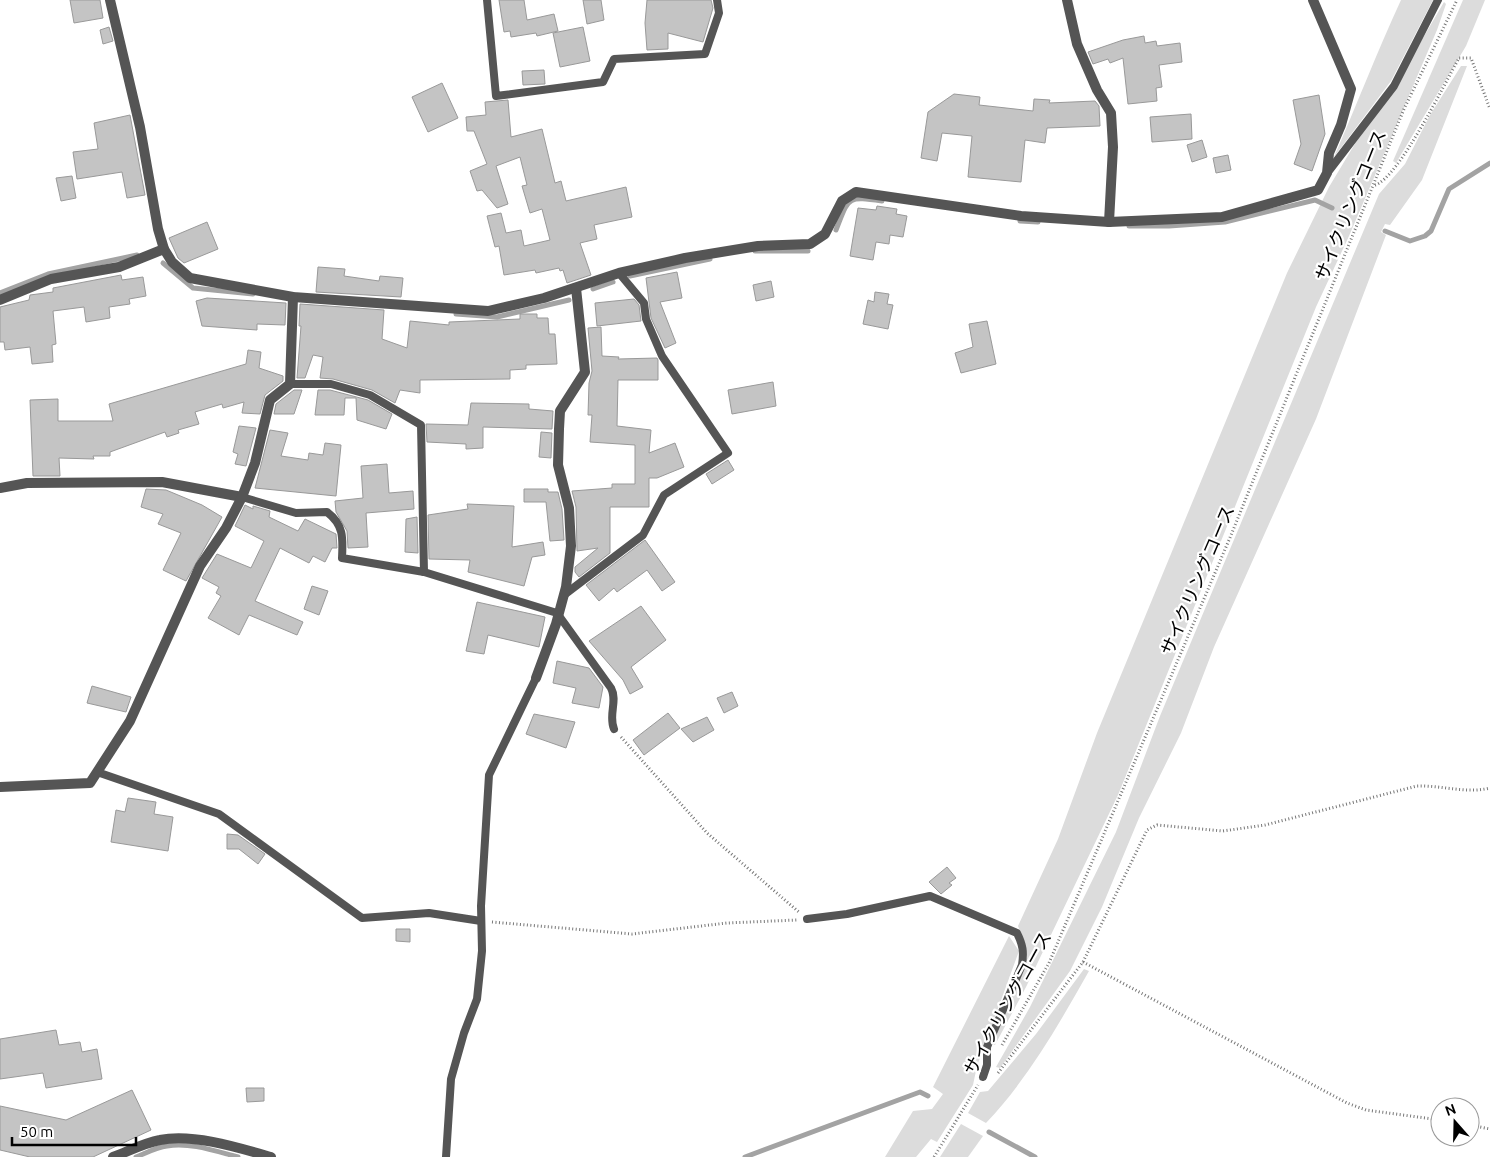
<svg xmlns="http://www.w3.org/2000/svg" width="1490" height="1157" viewBox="0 0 1490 1157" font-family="Ubuntu,'Noto Sans JP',sans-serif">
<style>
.green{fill:#dcdcdc}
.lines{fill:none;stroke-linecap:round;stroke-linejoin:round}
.stream{stroke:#a3a3a3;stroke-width:5}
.building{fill:#c4c4c4;stroke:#999}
.path{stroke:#777;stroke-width:3;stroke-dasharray:1 2.5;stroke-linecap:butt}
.lane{stroke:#555;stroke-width:8}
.street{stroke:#555;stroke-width:10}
.labels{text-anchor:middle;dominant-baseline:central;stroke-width:4.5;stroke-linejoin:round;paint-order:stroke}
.street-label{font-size:18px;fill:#000;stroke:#fff}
</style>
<rect width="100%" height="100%" fill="#fff"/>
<g class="green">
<path d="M1401,0h32l-42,81 -57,76c23,-53 43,-105 67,-157z"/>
<polygon points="1463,0 1485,0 1466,46 1396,163 1393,161"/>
<polygon points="1444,2 1446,4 1437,30 1349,236 1316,307 1118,795 1026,987 995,1045 991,1043 1027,957 1025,944 1018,926 1058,839 1097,733 1287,273 1329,187 1356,142 1388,98"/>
<polygon points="1461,66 1467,66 1422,180 1390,225 1385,224 1381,232 1386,235 1378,256 1316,419 1214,647 1181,733 1139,818 1102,907 1070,971 1000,1068 996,1067 1030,1007 1116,832 1160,716 1379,194 1405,164 1430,115"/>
<polygon points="1009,936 1019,951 977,1066 973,1085 937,1142 931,1139 916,1157 885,1157 913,1111 932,1109 943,1094 933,1087"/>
<path d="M1084,969l5,2c-30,53 -61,108 -103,152l-18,-10 12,-21 8,-1 48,-57z"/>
<polygon points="961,1124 983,1136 968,1157 940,1157"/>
</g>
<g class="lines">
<g class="stream">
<polyline points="1020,221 1038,222"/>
<polyline points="1129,226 1169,226 1225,222 1315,200 1332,208"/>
<path d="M836,230c13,-33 10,-34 46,-29"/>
<polyline points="1385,231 1410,241 1425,236 1431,231 1449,189 1490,163"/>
<polyline points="755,251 808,251"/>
<polyline points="163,263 193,288 253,294"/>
<polyline points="630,276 710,259"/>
<polyline points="593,289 613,282"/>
<polyline points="0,293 48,274 137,255"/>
<polyline points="456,314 497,317 569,300"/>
<polyline points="989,1132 1035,1157"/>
<path d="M136,1157c10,-4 21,-10 31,-11 23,-4 48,5 71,11"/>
<polyline points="745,1157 920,1092 928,1096"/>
</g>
</g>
<g class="building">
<polygon points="70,0 100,0 103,18 74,23"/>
<polygon points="499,0 524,0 527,20 554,14 558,31 537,36 536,33 511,37 510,31 504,32"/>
<polygon points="583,0 601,0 604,20 587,24"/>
<polygon points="647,0 711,0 713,8 703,42 668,33 668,49 647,50 645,23"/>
<polygon points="109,27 113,41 103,44 100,30"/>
<polygon points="583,27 590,61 560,67 553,33"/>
<polygon points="1144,36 1145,43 1156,41 1157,46 1180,43 1182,62 1159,65 1162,87 1156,88 1157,101 1128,104 1123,58 1110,63 1108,59 1093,64 1088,52 1123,40"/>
<polygon points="544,70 545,84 523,85 522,71"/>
<polygon points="442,83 458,118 428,132 412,97"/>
<polygon points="954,94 980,97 979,105 1033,111 1034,99 1050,100 1049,103 1095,101 1099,106 1100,126 1047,128 1045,143 1025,140 1021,182 968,177 972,136 942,133 937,161 921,158 928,112"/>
<polygon points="1319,95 1325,134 1312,171 1294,164 1301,144 1293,100"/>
<polygon points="508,100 511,137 542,129 555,183 561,181 566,201 626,187 632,217 594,225 597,239 580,243 591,275 567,283 563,270 560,271 559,268 536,273 535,270 504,275 499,246 495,247 487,216 501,213 506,233 521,230 524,246 550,240 542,209 530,213 522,186 527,185 520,157 496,166 508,204 497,208 482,190 477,191 470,171 487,164 474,131 467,131 466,117 486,115 485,102"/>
<polygon points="1191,114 1192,139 1152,142 1150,117"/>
<polygon points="130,115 145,195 127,198 122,172 77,179 73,152 98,149 94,123"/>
<polygon points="1202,140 1207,157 1192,162 1187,145"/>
<polygon points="1228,155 1231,170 1216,173 1213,158"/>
<polygon points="72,176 76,198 61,201 56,178"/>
<polygon points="877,206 897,209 896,214 907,216 903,237 890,235 889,244 876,242 873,260 850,256 858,208 876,210"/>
<polygon points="207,222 218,249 184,263 178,258 169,238"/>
<polygon points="318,267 345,269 344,276 379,281 380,276 403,278 401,297 316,292"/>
<polygon points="677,272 682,298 660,302 676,343 665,348 651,318 646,278"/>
<polygon points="121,275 122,280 143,277 146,296 129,299 130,304 109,307 110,318 86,322 84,307 53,311 56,344 52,345 53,362 32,364 30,347 5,350 4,342 0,342 0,307 29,300 30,295 53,292 53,288"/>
<polygon points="771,281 774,297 756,301 753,285"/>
<polygon points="875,292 889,294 887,304 893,305 888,329 863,324 868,300 874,302"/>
<polygon points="207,298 286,303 285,325 257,324 257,330 202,326 196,301"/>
<polygon points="634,299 639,305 641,321 597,326 595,303"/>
<polygon points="300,304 384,310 382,339 407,348 410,321 449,325 449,322 520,319 520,314 537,314 537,318 548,318 549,334 555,334 557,364 526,365 526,369 510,370 510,379 420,380 420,393 400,390 395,403 372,390 333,379 320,378 323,357 313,355 305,378 297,378 301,326 299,326"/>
<polygon points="987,321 996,364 961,373 955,353 973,347 969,324"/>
<polygon points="601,327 602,356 619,357 618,359 657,358 658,360 658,380 618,380 617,426 651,430 649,453 675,443 684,467 657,478 649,478 649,507 610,507 610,553 579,577 575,572 575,567 598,548 577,551 576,507 572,491 612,488 612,484 635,484 635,445 590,442 592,415 588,415 589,383 592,371 588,328"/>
<polygon points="248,350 261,352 259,368 283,376 283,381 265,395 260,414 242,413 244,402 223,408 222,404 195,412 199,424 178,430 179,433 167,437 165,432 110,452 110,456 93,456 94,459 59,458 60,476 33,476 30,400 58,399 58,421 113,421 109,404 246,364"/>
<polygon points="773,382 776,406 732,414 728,390"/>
<polygon points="294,390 302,390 294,414 274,414 276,404"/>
<polygon points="318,390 330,390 368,400 392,414 386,429 357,420 356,398 345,398 344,415 315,415"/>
<polygon points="471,403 529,404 529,409 553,411 552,429 483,427 483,448 466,449 466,444 427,442 426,424 468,425"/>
<polygon points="239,426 256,428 246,466 235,464 238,454 233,452"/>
<polygon points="270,430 288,433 281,456 308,460 309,453 323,455 325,443 341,445 336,496 255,488"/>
<polygon points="541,432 552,433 551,458 539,457"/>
<polygon points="728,460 734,470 712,484 706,474"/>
<polygon points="387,464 389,493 413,491 414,509 366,513 368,547 348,548 347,531 336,512 335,501 363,498 361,466"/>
<polygon points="146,489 166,490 202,505 222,517 186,581 163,570 181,533 158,524 163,514 141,507"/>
<polygon points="524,489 548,489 548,492 558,492 562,509 564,540 550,541 546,502 524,502"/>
<polygon points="467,504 514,506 512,547 543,542 545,555 532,557 524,586 468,572 470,560 429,559 428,515 468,509"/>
<polygon points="245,505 253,509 253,506 270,511 269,517 298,531 305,519 336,534 337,548 332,548 325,562 313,556 309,563 280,548 255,601 303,622 297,635 249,615 239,635 208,618 221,596 216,593 219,587 202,578 217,554 251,568 264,541 235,526"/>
<polygon points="417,517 418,553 405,552 406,519"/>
<polygon points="645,540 675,582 662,591 647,570 617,592 614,588 599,601 586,585"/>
<polygon points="312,586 328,591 319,615 304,609"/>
<polygon points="477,602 545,617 539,647 488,635 484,654 466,651"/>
<polygon points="641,606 666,640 631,667 643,687 630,694 623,680 589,641"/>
<polygon points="557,661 589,668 603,687 599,708 572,703 576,688 553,683"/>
<polygon points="92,686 131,697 126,712 87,703"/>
<polygon points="732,692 738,706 724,713 717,698"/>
<polygon points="668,713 680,728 644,755 633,740"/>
<polygon points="534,714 575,722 566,748 526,734"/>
<polygon points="707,717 714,730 693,742 681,729"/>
<polygon points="128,798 156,802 154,814 173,817 168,851 111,842 116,810 125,812"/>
<polygon points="227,834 238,835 265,854 258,864 239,849 227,849"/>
<polygon points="947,867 956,878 949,883 952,885 941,894 929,882"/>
<polygon points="396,929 410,929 410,942 396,941"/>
<polygon points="56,1030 59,1045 80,1042 82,1052 97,1049 102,1079 46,1088 43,1073 0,1079 0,1039"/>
<polygon points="246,1088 264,1088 264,1101 247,1102"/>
<polygon points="132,1090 151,1130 93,1157 30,1157 0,1150 0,1106 66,1120"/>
</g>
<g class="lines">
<g class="path">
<path d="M1375,185c23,-6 70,-102 84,-127h12l19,51"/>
<polyline points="621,737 707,833 800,913"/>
<polyline points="492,922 632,934 727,923 797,920"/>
<polyline points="1083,962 1347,1103 1366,1110 1440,1120"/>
<polyline points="1002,1045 1049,963 1229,540 1404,109 1457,0"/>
<path d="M998,1073l85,-111 64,-132 10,-5 66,6 42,-6 152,-39c24,-1 49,8 73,2"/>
<polyline points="1470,1125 1490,1129"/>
<polyline points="934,1157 978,1085"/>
</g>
<g class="lane">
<polyline points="487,0 496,96 603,82 614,59 705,54 719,13 717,0"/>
<polyline points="1328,172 1394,86 1438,0"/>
<polyline points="290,384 331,384 370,395 421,425 424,572"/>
<path d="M242,497l54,16 31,-1c17,13 16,26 15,46l82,14 133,41 54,75c7,13 -3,27 3,41"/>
<polyline points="564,595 643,535 664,495 728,453 662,356 646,319 644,303 619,273"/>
<polyline points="97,772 219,814 362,918 429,913 481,921"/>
<path d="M807,919l40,-5 83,-18 87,37c6,12 7,19 5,32l-35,82v18l-4,12"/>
<polyline points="446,1157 451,1079 464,1033 477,999 482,951 481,906 489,775 536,678"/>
</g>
<g class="street">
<polyline points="110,0 140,127 158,229 164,249 172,262 190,278 293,297 488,311 544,298 619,273 685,258 758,246 810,244 825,234 842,201 856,192 1021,216 1109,222 1222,217 1318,190 1327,173 1329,153 1341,125 1351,89 1313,0"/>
<polyline points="1067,0 1077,44 1097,90 1111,113 1113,147 1109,222"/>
<polyline points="0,300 51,279 119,267 164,249"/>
<polyline points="0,488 27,483 162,482 242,497"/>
<polyline points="536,678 556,624 566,587 571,546 569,508 558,465 559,429 560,411 585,372 576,288"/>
<polyline points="0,787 90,783 130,721 200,566 226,528 242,497 255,463 270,400 290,384 293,297"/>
<path d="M113,1157c16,-6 31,-14 47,-17 32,-7 80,8 111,17"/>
</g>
</g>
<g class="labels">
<g class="street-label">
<text transform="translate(1350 205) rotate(-68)">サイクリングコース</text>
<text transform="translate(1197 580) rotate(-67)">サイクリングコース</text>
<text transform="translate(1007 1003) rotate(-61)">サイクリングコース</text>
</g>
</g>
<g transform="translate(1455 1122) rotate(340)"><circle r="24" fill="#ffffff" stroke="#999999"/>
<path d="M0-4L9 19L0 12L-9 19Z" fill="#000000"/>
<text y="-8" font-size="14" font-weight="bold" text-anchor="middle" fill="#000000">N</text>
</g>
<path d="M12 1137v8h124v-8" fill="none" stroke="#000000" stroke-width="2.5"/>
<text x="20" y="1137" font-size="15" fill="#000000" stroke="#ffffff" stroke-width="4" paint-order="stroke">50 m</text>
</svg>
